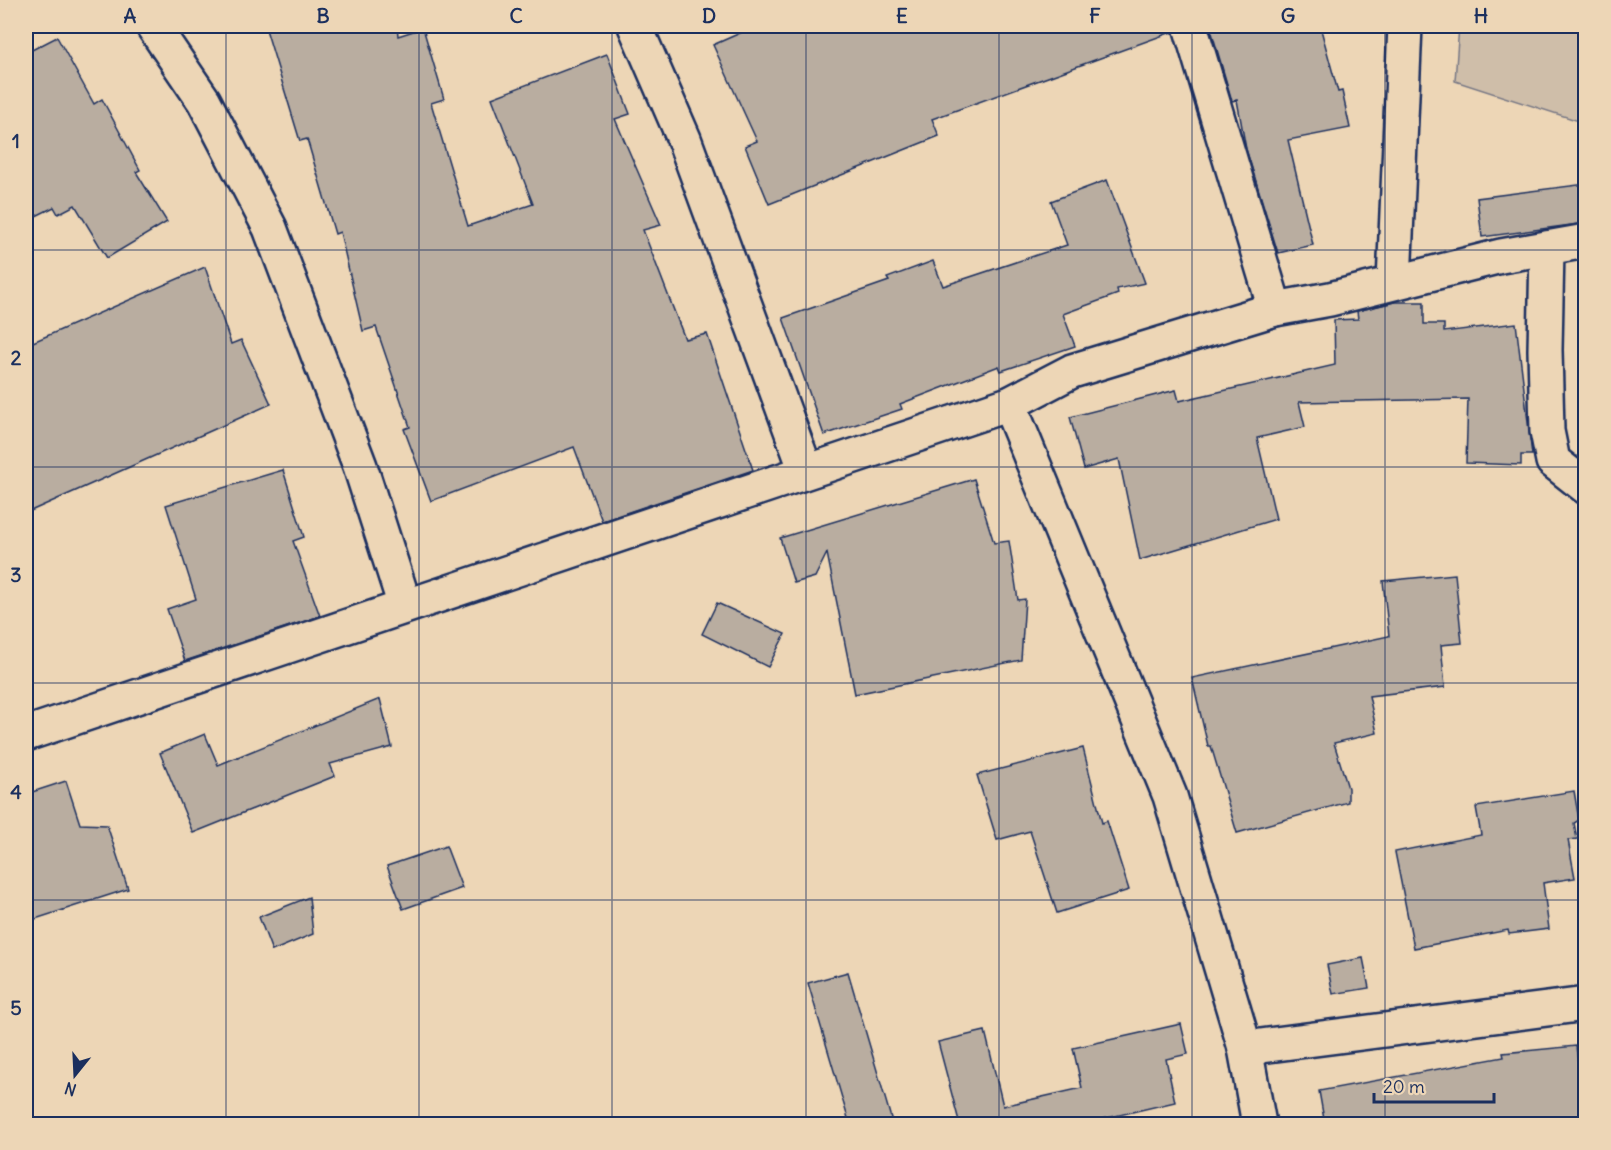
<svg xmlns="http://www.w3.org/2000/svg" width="1611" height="1150" viewBox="0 0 1611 1150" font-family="Delius,sans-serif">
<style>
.green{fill:#cfbea9;stroke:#757684;stroke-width:1.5}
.building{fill:#b9ada0;stroke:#1b2f5e;stroke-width:1.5}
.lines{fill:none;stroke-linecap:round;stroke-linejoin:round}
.street-casing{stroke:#1b2f5e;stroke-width:38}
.street{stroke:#edd6b6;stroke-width:33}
.grid{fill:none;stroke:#1b2f5e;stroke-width:1.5;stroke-opacity:0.55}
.neatline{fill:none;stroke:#1b2f5e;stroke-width:2}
.grid-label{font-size:20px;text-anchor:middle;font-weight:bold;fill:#1b2f5e}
</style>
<rect width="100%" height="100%" fill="#edd6b6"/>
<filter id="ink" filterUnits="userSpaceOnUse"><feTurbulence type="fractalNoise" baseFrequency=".0167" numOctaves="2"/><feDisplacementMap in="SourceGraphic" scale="12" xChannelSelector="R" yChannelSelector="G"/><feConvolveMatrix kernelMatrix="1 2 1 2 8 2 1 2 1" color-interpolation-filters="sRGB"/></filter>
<g filter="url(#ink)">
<polygon class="green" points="1459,26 1585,26 1585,123 1455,81"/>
<g class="building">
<polygon points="265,26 397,26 398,36 423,28 444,99 431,103 468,226 533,204 492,98 607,54 630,114 615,119 661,225 643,230 685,339 707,334 753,470 602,521 574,447 431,501 404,429 410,427 376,327 363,331 340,232 335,234 307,139 300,141"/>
<polygon points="756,26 1172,26 1172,32 932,119 939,136 769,204 745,146 757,141 713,45"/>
<polygon points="1210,26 1320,26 1338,92 1342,91 1350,128 1288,140 1313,245 1278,253 1246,149 1237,100 1232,101"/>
<polygon points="57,37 94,104 102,99 140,170 136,172 167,222 107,258 75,205 58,214 54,207 26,221 26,53"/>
<polygon points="1107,180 1145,283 1117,289 1118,294 1063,314 1075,346 1001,371 999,366 900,404 902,409 824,435 783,318 889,281 887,278 933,261 943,286 1067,245 1051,201"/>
<polygon points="1586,184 1586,223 1482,237 1477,198"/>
<polygon points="205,267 231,344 241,340 271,404 26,513 26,345"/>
<polygon points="1395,302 1424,302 1424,324 1444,324 1444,332 1516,323 1532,455 1521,455 1521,465 1466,463 1468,399 1299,402 1305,427 1257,438 1276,519 1140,560 1119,459 1084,469 1070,417 1176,390 1179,401 1335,365 1334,320 1358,319 1357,311"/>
<polygon points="283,470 304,537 293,541 320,616 185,661 167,609 196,599 166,505"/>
<polygon points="974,479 994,543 1009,541 1018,600 1025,599 1021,660 855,694 827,553 815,577 794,583 780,538"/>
<polygon points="1455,574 1462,643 1441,645 1445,687 1369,696 1377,733 1334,743 1348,788 1348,802 1237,833 1211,746 1208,746 1192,678 1389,636 1383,581"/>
<polygon points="717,603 785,634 768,667 702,634"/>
<polygon points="380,699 392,747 330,764 335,776 193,833 160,753 205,734 218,765"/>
<polygon points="1083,748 1102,823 1107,821 1129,890 1057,913 1030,831 997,840 977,775"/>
<polygon points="66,781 80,824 107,825 128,889 26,922 26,794"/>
<polygon points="1574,791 1579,820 1574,823 1577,839 1568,840 1575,878 1543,883 1549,929 1509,934 1508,930 1414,948 1395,852 1481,835 1476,807"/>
<polygon points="446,846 462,888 403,909 387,866"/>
<polygon points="309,897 313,934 272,951 259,917"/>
<polygon points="1363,958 1369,988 1333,994 1327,965"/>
<polygon points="848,972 893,1125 850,1125 808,983"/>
<polygon points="1181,1024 1188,1054 1166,1059 1175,1102 1077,1125 960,1125 938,1042 985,1031 1003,1106 1082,1088 1073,1048"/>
<polygon points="1576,1046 1585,1125 1325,1125 1319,1091 1504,1057 1503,1053"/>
</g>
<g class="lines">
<g class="street-casing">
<g id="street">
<polyline points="153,26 204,101 270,228 360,466 405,606"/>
<polyline points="635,26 684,139 806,471"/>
<polyline points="1190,26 1275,309"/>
<polyline points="1547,248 1545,350 1547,431 1553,461 1586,487"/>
<polyline points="1394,282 1405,26"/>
<polyline points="1009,404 1170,796 1245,1048 1259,1124"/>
<polyline points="26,734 1009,404 1072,371 1275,309 1330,299 1501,256 1586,241"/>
<polyline points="1245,1048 1586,1004"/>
</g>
</g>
<use href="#street" class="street"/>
</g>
</g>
<path class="grid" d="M226,26v1098M419,26v1098M612,26v1098M806,26v1098M999,26v1098M1192,26v1098M1385,26v1098M26,250h1560M26,467h1560M26,683h1560M26,900h1560"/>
<rect width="1611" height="1150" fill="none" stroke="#edd6b6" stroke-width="66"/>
<g transform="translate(75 1075) rotate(198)" stroke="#edd6b6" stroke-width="4.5" paint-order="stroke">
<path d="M0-4.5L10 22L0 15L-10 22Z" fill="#1b2f5e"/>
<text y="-9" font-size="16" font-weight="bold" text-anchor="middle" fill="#1b2f5e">N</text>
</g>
<path d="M1374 1093v9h120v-9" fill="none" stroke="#1b2f5e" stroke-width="3"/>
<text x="1383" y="1093" font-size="18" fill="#1b2f5e" stroke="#edd6b6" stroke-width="4.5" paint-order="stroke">20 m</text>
<rect x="33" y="33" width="1545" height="1084" class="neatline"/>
<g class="grid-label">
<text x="130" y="23">A</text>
<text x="323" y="23">B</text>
<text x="516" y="23">C</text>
<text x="709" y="23">D</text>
<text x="902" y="23">E</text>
<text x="1095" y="23">F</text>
<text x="1288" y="23">G</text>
<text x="1481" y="23">H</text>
<text x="16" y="148">1</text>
<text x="16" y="365">2</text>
<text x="16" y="582">3</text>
<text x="16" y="799">4</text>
<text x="16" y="1015">5</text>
</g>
</svg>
